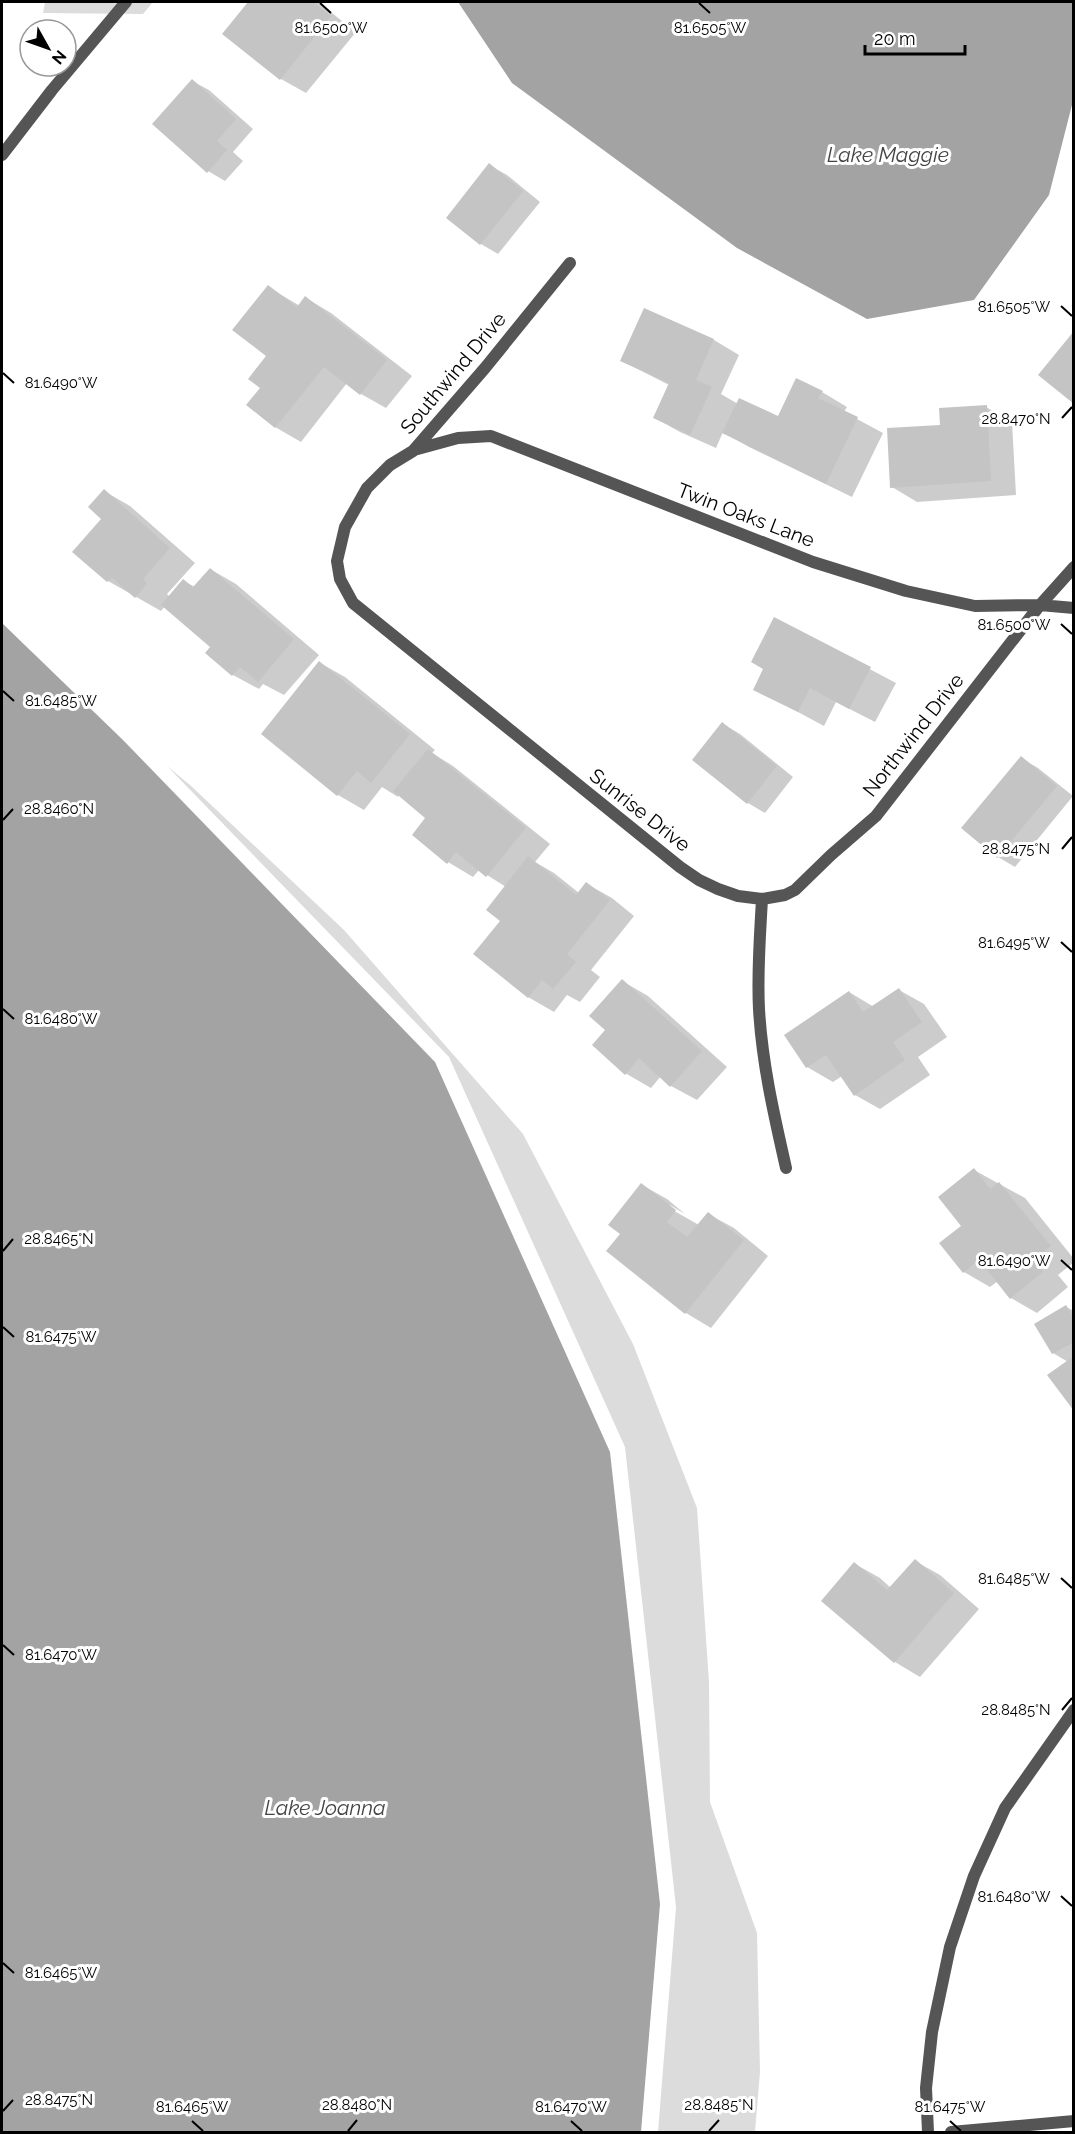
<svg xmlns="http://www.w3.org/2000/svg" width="1075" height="2134" viewBox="0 0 1075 2134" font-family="Raleway,sans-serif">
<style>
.green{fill:#dcdcdc}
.water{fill:#a3a3a3}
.shadow{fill:#0003}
.building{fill:#c4c4c4}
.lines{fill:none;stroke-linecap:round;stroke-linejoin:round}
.minor{stroke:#555;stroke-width:12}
.ticks{fill:none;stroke:#000;stroke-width:2}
.labels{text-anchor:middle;stroke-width:6;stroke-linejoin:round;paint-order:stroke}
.street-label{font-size:20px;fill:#000;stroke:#fff}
.water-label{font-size:21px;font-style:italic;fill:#444;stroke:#fff}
.ticks-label{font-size:15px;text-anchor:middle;fill:#000;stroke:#fff;stroke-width:6;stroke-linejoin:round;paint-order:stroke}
</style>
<rect width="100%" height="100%" fill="#fff"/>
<!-- green -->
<path class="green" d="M 45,2 L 153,2 L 143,14 L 43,13 Z
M 167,766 L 190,785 L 344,930 L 523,1134 L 633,1344 L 697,1508 L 709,1682 L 710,1802 L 757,1933 L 760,2072 L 755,2132 L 658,2132 L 676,1907 L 625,1447 L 449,1057 Z"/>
<!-- water -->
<path class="water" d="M 458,2 L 1073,2 L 1073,101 L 1049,195 L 974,300 L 867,319 L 737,248 L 512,83 Z
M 2,623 L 123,740 L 435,1062 L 610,1452 L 660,1904 L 641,2132 L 2,2132 Z"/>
<!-- shadow -->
<path class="shadow" d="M 250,2 L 318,2 L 356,32 L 306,93 L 281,79 L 224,33 Z
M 192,81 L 209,90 L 253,129 L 233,152 L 243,161 L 225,181 L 208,171 Z
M 489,165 L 507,175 L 540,202 L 498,254 L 481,244 L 448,218 Z
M 268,287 L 300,306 L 306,298 L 331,313 L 412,376 L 386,408 L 361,394 L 347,383 L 301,442 L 275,427 L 262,388 L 268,356 Z
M 645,310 L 714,340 L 739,355 L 721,394 L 738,404 L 778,418 L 822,392 L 847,407 L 844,412 L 883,433 L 852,497 L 749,447 L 723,432 L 716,448 L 680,432 L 655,418 L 669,385 L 622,361 Z
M 986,407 L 1012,422 L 1016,495 L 917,502 L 892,487 L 941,427 Z
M 104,491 L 130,506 L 195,563 L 167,594 L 170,597 L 183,581 L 195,587 L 210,569 L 236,584 L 319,655 L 284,695 L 263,684 L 259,689 L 233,675 L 208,653 L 213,647 L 165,606 L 161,611 L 108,581 L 103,519 Z
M 775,619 L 896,683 L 875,722 L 836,702 L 824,726 L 755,689 L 765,669 Z
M 320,663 L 345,677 L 435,750 L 432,753 L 453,766 L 550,844 L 535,862 L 554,873 L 579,893 L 587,884 L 612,898 L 634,916 L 591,970 L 600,977 L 580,1002 L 567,995 L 554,1012 L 528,997 L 502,921 L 506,887 L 479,870 L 473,877 L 448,862 L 428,818 L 399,794 L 398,797 L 382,787 L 364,810 L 338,795 L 263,734 Z
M 723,724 L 740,734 L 793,777 L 765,813 L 748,803 Z
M 1021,758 L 1038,768 L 1073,796 L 1015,867 L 998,857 Z
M 622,981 L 648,996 L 727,1067 L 697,1100 L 671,1086 L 661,1076 L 651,1088 L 625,1073 Z
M 899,990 L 924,1004 L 947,1037 L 918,1057 L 930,1075 L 880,1109 L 855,1095 L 842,1076 L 833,1082 L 807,1067 L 849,992 L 874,1007 Z
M 974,1170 L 1025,1198 L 1074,1259 L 1074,1262 L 1058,1275 L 1068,1287 L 1037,1313 L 1011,1298 L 998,1281 L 990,1287 L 964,1272 L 942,1244 L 963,1226 Z
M 642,1185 L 667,1199 L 685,1214 L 670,1205 L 669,1208 L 699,1225 L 708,1214 L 734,1228 L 768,1256 L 711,1328 L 686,1313 L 622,1233 Z
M 1066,1307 L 1074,1311 L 1074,1409 L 1068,1362 L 1053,1353 Z
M 915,1561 L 940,1575 L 979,1609 L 920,1677 L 895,1662 L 823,1600 L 855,1564 L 880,1578 L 891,1588 Z"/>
<!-- building -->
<path class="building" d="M 248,2 L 313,2 L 331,16 L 280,80 L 222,34 Z
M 192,79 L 236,119 L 217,141 L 227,150 L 207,173 L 152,124 Z
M 489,163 L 523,191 L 480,245 L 446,218 Z
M 268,285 L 297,307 L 305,296 L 387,360 L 360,395 L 324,367 L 275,428 L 246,405 L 260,388 L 248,379 L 266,356 L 232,330 Z
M 644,308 L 714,339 L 696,380 L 712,387 L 690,435 L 653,418 L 669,383 L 620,361 Z
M 1074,331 L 1074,404 L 1038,375 Z
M 796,378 L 823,391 L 818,398 L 858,417 L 826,484 L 722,433 L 739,398 L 778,416 Z
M 987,405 L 991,481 L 890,488 L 887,428 L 940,425 L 939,408 Z
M 104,489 L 170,548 L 143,579 L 147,583 L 135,598 L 112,578 L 107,582 L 72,552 L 101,519 L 88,507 Z
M 210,568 L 294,639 L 258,682 L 240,667 L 232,676 L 205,653 L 210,647 L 161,605 L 183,579 L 193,587 Z
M 774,617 L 871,667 L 849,709 L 810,688 L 798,712 L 753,690 L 763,669 L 751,662 Z
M 319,661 L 410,734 L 371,783 L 357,771 L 337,796 L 261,734 Z
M 722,722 L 777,766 L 747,804 L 692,760 Z
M 428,749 L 526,828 L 486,877 L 456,852 L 447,864 L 412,835 L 425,818 L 393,791 Z
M 1021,756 L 1057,786 L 997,858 L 961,828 Z
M 528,856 L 576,895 L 586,882 L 610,900 L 567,954 L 576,962 L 553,989 L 542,980 L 528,998 L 473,954 L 500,921 L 486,910 Z
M 622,979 L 702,1051 L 670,1087 L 639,1058 L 625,1075 L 592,1045 L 605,1030 L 589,1016 Z
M 899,988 L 922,1022 L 893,1042 L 905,1060 L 854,1096 L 826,1055 L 806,1068 L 784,1035 L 849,991 L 863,1012 Z
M 974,1168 L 990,1189 L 999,1182 L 1051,1246 L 1033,1260 L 1043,1272 L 1010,1299 L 979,1260 L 963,1273 L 939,1243 L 961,1226 L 938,1197 Z
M 641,1183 L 676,1210 L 667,1222 L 687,1237 L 708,1212 L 744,1240 L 685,1314 L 606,1251 L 620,1234 L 608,1225 Z
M 1066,1305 L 1074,1318 L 1074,1342 L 1052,1354 L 1034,1324 Z
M 1074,1356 L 1074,1411 L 1047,1375 Z
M 915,1559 L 954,1593 L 894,1663 L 821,1601 L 854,1562 L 887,1590 Z"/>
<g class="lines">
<!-- minor -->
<path class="minor" d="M 2,155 L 52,90 L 126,2
M 570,263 L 485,368 L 413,451 L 390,465 L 367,488 L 345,527 L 337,561 L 340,579 L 353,603 L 680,867 L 699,880 L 718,889 L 738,896 L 762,899 L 785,895 L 795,890 L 831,855 L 876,816 L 1040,605 L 1074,567
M 414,450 L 458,438 L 491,436 L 813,562 L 906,591 L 975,606 L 1040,605 L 1074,608
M 762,899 C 760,936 757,972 759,1009 C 762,1063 774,1115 786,1168
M 928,2132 L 926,2088 L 932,2032 L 950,1947 L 974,1876 L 1005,1808 L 1074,1710
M 951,2132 L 1074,2121"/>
</g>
<!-- ticks -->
<path class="ticks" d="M 320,3 L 331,13M 699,3 L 710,13M 1061,306 L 1072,316M 3,373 L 14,383M 1062,418 L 1072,407M 1061,624 L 1072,634M 3,691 L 14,701M 3,820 L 13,809M 1062,849 L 1072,837M 1061,942 L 1072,952M 3,1009 L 14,1019M 3,1251 L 13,1239M 1061,1260 L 1072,1270M 3,1327 L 14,1337M 1061,1578 L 1072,1588M 3,1645 L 14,1655M 1062,1710 L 1072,1698M 1061,1896 L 1072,1906M 3,1963 L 14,1973M 3,2111 L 13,2100M 192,2121 L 203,2131M 571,2121 L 582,2131M 950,2121 L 961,2131M 348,2131 L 357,2120M 709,2131 L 719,2120"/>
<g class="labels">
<!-- street labels -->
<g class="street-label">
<text transform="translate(453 373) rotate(-50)" y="7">Southwind Drive</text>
<text transform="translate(746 515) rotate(21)" y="7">Twin Oaks Lane</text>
<text transform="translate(913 735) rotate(-52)" y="7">Northwind Drive</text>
<text transform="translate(640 810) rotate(38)" y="7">Sunrise Drive</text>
</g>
<!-- water labels -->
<g class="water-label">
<text x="888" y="162">Lake Maggie</text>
<text x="325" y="1815">Lake Joanna</text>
</g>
</g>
<g class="ticks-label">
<text x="331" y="33">81.6500°W</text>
<text x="710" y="33">81.6505°W</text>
<text x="1014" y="312">81.6505°W</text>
<text x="61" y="388">81.6490°W</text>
<text x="1016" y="424">28.8470°N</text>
<text x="1014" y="630">81.6500°W</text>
<text x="61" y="706">81.6485°W</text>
<text x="59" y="814">28.8460°N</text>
<text x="1016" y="854">28.8475°N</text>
<text x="1014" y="948">81.6495°W</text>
<text x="61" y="1024">81.6480°W</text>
<text x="59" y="1244">28.8465°N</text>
<text x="1014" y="1266">81.6490°W</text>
<text x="61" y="1342">81.6475°W</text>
<text x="1014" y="1584">81.6485°W</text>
<text x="61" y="1660">81.6470°W</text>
<text x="1016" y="1715">28.8485°N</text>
<text x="1014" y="1902">81.6480°W</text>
<text x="61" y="1978">81.6465°W</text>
<text x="59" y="2105">28.8475°N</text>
<text x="357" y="2110">28.8480°N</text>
<text x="719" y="2110">28.8485°N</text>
<text x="192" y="2112">81.6465°W</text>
<text x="571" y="2112">81.6470°W</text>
<text x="950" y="2112">81.6475°W</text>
</g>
<!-- border -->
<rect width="1075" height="2134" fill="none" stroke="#000000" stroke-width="6"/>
<!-- north arrow -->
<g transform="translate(48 48) rotate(130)"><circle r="28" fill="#ffffff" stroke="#999999" stroke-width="1.5"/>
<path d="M0-4.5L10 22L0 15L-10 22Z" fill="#000000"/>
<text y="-9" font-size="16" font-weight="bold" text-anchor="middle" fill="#000000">N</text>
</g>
<!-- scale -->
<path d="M865 45v9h100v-9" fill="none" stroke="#000000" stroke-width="3"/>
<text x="874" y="45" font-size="18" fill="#000000" stroke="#ffffff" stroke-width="4.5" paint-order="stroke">20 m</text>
</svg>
